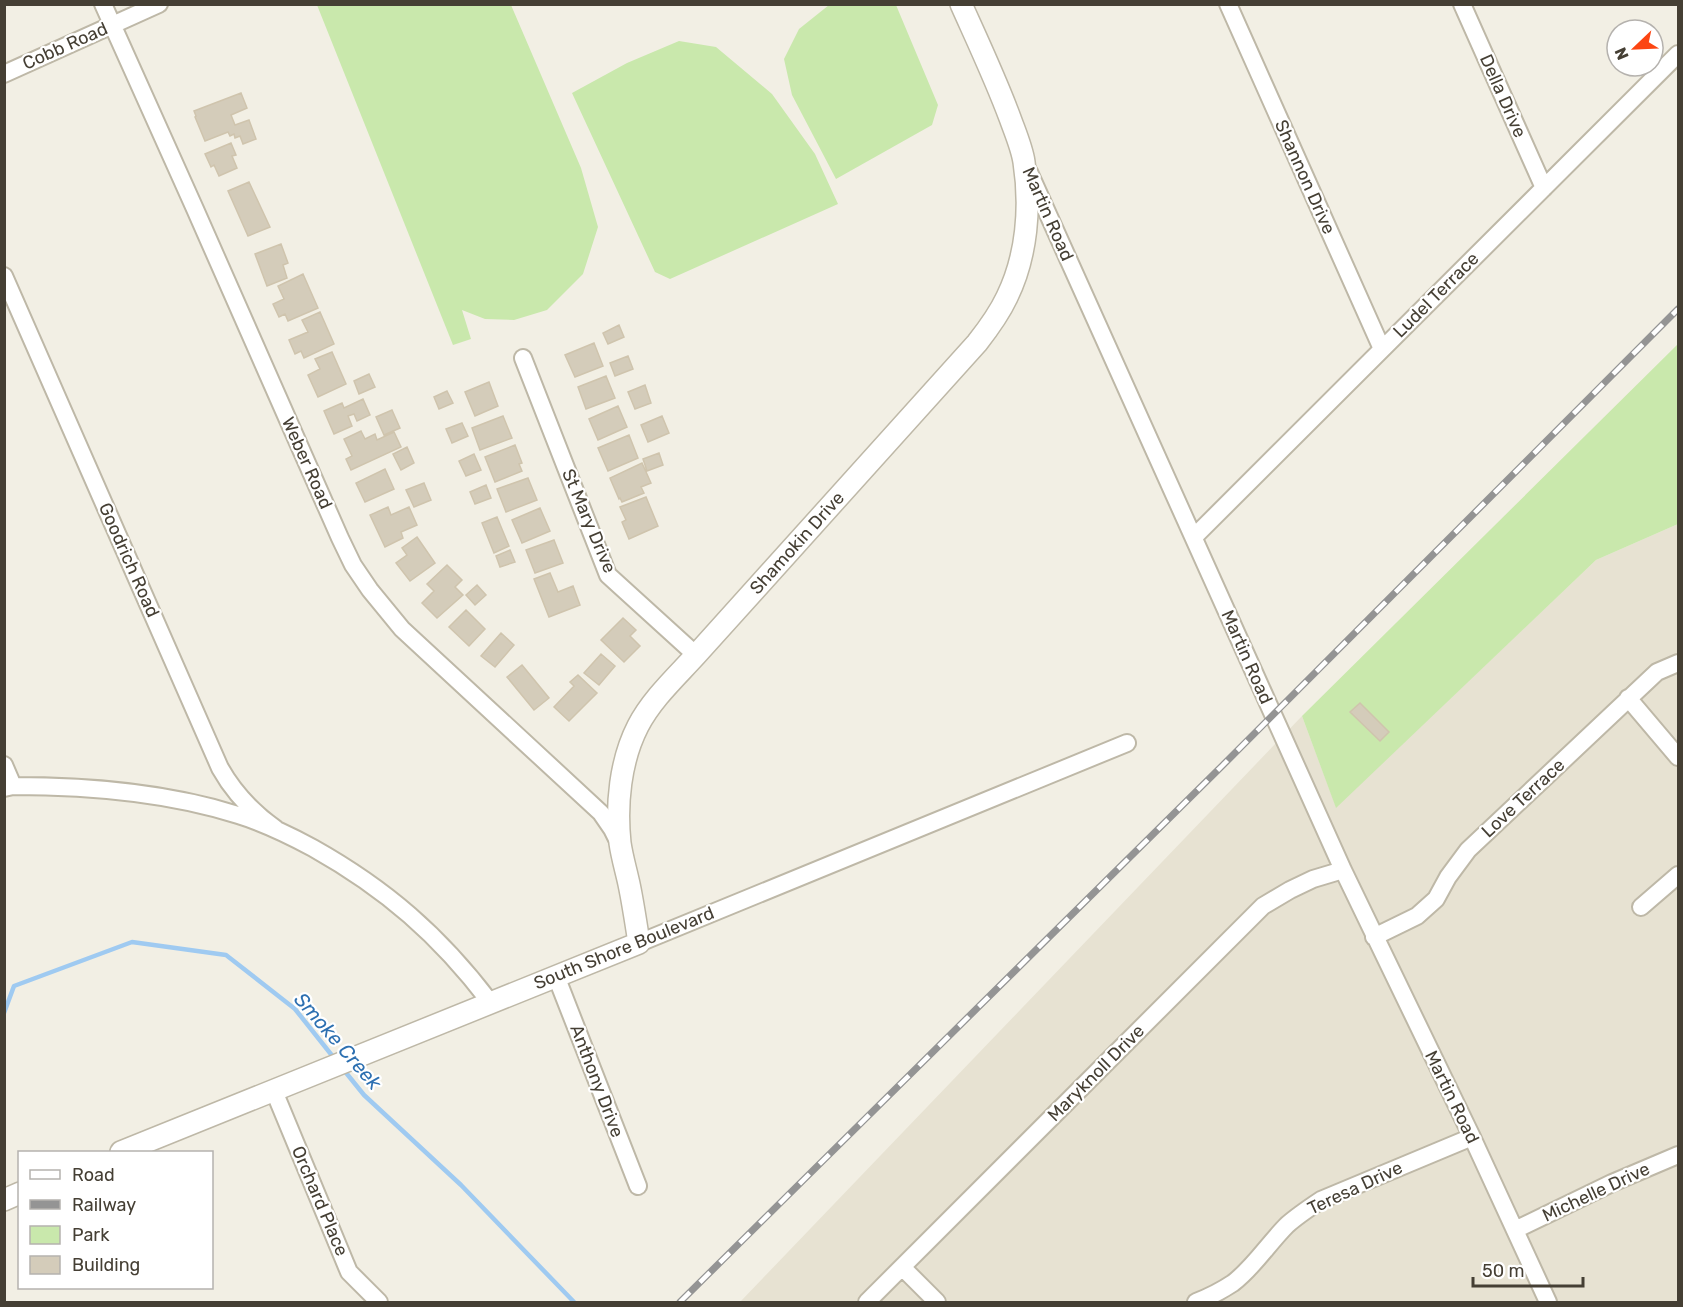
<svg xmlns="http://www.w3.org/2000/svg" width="1683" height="1307" viewBox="0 0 1683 1307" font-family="Rubik,sans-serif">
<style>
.residential{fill:#e7e2d2}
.green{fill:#c9e8ac}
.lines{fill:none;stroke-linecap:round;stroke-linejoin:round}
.stream{stroke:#9fcaf1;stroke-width:4.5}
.building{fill:#d4ccba;stroke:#cfc4ad;stroke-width:1.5}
.minor-casing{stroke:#beb8a7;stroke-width:20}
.tertiary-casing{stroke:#beb8a7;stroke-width:24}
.minor{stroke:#fff;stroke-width:16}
.tertiary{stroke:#fff;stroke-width:21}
.rail-casing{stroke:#949494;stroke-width:7}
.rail{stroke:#fff;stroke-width:4.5;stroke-dasharray:14;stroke-linecap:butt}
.labels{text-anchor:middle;stroke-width:4.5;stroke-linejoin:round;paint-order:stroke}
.street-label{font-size:18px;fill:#453f34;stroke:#fff}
.water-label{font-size:20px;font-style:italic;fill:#2d70b1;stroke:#fff}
</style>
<rect width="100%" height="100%" fill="#f2efe4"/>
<!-- residential -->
<path class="residential" d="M 1678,524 L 1678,1302 L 740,1302 L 1302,716 L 1336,807 L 1596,560 Z"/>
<!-- green -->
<path class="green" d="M 317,5 L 511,5 L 581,168 L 598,227 L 583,274 L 547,310 L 514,320 L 485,319 L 462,310 L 471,339 L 453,345 Z
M 829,5 L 896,5 L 938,105 L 932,125 L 836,179 L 792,95 L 784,59 L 799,29 Z
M 679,41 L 716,47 L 772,94 L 815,154 L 838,204 L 670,279 L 655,272 L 572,93 L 627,63 Z
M 1678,344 L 1678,524 L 1596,560 L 1336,808 L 1302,716 Z"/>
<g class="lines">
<!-- stream -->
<path class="stream" d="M 4,1013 L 14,986 L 132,942 L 226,955 L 295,1009 L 334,1058
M 343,1069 L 364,1095 L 461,1185 L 574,1302"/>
</g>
<!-- building -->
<path class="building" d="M 241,93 L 247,108 L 231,115 L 235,125 L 249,120 L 256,139 L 243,144 L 240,136 L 235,138 L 234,134 L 230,136 L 228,132 L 205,141 L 195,117 L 196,116 L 194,111 Z
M 231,143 L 236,155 L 232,156 L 237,168 L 219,176 L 214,165 L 211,167 L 205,154 Z
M 249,182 L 270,227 L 248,236 L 228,191 Z
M 281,244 L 288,263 L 283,265 L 287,278 L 267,286 L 255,254 Z
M 303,274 L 318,308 L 288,321 L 285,314 L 279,317 L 273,304 L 284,299 L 278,286 Z
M 320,312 L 334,344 L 304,358 L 301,351 L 295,354 L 289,340 L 308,332 L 302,320 Z
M 619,325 L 624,337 L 608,344 L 603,333 Z
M 594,343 L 603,366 L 575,377 L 565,355 Z
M 332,352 L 346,384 L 318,397 L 308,375 L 320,369 L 315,359 Z
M 628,356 L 633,369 L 615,376 L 610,363 Z
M 369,374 L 375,387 L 359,394 L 354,381 Z
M 606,376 L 615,398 L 586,409 L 578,387 Z
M 489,382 L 498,406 L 475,416 L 465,392 Z
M 645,385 L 651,403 L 635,409 L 628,392 Z
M 447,391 L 453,403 L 439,409 L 434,397 Z
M 363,399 L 370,415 L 357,421 L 354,414 L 348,416 L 352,426 L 334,434 L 324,411 L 342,403 L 344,408 Z
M 618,406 L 627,427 L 598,440 L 589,419 Z
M 392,410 L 400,428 L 384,435 L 376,417 Z
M 503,416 L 512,438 L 480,450 L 472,428 Z
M 662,416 L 669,433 L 648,442 L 641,425 Z
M 462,423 L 468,436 L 452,443 L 446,429 Z
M 361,431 L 365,439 L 375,434 L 377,440 L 394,432 L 401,447 L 351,470 L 346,459 L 352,456 L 344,439 Z
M 629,435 L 638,458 L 608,471 L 598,448 Z
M 515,445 L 522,463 L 519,464 L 522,471 L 495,482 L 485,457 Z
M 407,447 L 414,463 L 401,470 L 393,454 Z
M 659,453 L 663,465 L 647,471 L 643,459 Z
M 474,454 L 481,470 L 466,476 L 459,461 Z
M 642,463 L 651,483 L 641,487 L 644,493 L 622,502 L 620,498 L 619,499 L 610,478 Z
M 385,469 L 394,489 L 365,502 L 356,483 Z
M 528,478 L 537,500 L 506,512 L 497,489 Z
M 424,483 L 431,500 L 414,507 L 406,490 Z
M 486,485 L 491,498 L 475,504 L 470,492 Z
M 646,497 L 658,526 L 629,539 L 622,522 L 626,520 L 620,507 Z
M 388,507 L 391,515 L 409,507 L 417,525 L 401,532 L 403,538 L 385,547 L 370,515 Z
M 540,508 L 550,531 L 522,543 L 512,520 Z
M 497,517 L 509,546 L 494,553 L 482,523 Z
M 417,537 L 435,563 L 410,581 L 396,563 L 407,555 L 402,548 Z
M 554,540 L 563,563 L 535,573 L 526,550 Z
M 510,550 L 515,562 L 500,567 L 496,556 Z
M 447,565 L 462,580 L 455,587 L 463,595 L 437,618 L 422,603 L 434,591 L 427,584 Z
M 550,573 L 558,592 L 573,586 L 580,605 L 549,617 L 534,579 Z
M 477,585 L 486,595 L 475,605 L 466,595 Z
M 466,610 L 485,629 L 469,646 L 449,627 Z
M 623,618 L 636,630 L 630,636 L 640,646 L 624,662 L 601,640 Z
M 501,633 L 514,645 L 495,667 L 481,656 Z
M 601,654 L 615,666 L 599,685 L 584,673 Z
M 522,665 L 549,698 L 534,710 L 507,677 Z
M 578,675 L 597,693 L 569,721 L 554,707 L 574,686 L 570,682 Z
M 1360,703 L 1389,732 L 1380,741 L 1350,712 Z"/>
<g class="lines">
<defs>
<path id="minor" d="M 103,4 L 195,209 L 340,538 L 353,565 L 370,590 L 402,629 L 601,813 L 612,829 L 619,843
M 1228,4 L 1382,349
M 1462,4 L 1544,188
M 4,74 L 159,4
M 1029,172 L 1343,870 L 1472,1137 L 1548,1302
M 4,276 L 220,768 C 234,793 252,812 276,829
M 523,358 L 608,575 L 696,655
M 1194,537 L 1678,54
M 1628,698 L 1678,757
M 4,765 L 13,786
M 4,788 L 13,786 C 89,786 166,792 238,815 C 264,823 289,835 313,848 C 386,889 439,935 490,1002
M 1641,907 L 1678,875
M 1374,937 L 1417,916 L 1436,899 L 1448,877 L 1468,850 L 1657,672 L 1678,663
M 639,943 L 1127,743
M 556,976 L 638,1186
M 274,1091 L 349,1272 L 379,1302
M 1515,1230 L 1612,1183 L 1678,1155
M 902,1267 L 937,1302
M 867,1302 L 1263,906 L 1290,890 L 1313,879 L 1343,870
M 1196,1302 C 1209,1297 1221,1291 1233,1283 C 1254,1267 1268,1244 1287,1225 C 1297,1216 1309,1208 1321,1200 L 1472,1137"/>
<path id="tertiary" d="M 121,1152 L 639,943 C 636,923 633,903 629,884 C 626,870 622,857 620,843 C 616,805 620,761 638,726 C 652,699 676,677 696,655 L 977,343 C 988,329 999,314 1007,297 C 1027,256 1031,207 1024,162 C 1022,148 1015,132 1010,118 C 996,80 978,42 961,4
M 4,1200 L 20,1193"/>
</defs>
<!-- minor casing -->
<use href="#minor" class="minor-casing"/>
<!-- tertiary casing -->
<use href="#tertiary" class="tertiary-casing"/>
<!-- minor -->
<use href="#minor" class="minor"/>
<!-- tertiary -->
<use href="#tertiary" class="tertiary"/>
<defs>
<path id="rail" d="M 680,1302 L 1222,766 L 1678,309"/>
</defs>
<!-- rail casing -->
<use href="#rail" class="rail-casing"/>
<!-- rail -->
<use href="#rail" class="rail"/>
</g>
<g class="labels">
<!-- street labels -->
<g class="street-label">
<text transform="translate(65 46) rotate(-24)" y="6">Cobb Road</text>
<text transform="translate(1503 96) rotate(66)" y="6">Della Drive</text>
<text transform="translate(1305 177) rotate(66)" y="6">Shannon Drive</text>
<text transform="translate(1048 214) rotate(66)" y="6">Martin Road</text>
<text transform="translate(1436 295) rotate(-45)" y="6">Ludel Terrace</text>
<text transform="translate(307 463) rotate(66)" y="6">Weber Road</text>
<text transform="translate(589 521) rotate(67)" y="6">St Mary Drive</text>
<text transform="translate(797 543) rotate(-48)" y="6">Shamokin Drive</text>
<text transform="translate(129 560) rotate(66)" y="6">Goodrich Road</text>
<text transform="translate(1247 657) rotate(66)" y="6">Martin Road</text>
<text transform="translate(1523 798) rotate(-43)" y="6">Love Terrace</text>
<text transform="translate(624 948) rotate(-22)" y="6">South Shore Boulevard</text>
<text transform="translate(1096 1073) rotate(-45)" y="6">Maryknoll Drive</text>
<text transform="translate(597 1081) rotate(69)" y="6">Anthony Drive</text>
<text transform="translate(1452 1097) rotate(64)" y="6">Martin Road</text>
<text transform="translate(1355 1188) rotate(-25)" y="6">Teresa Drive</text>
<text transform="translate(1596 1192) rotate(-25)" y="6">Michelle Drive</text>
<text transform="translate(320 1201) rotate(67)" y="6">Orchard Place</text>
</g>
<!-- water labels -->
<g class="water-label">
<text transform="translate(338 1041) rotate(49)" y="7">Smoke Creek</text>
</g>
</g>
<!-- border -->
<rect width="1683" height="1307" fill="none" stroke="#453f34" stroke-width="12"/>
<!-- legend -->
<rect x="18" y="1151" width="195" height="138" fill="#ffffff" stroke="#b5b2ae" stroke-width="1.5"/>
<rect x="30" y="1170" width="30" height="9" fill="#ffffff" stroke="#b5b2ae" stroke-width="1.5"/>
<text x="72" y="1181" font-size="18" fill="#453f34">Road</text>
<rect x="30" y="1200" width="30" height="9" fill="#949494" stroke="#b5b2ae" stroke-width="1.5"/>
<text x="72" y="1211" font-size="18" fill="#453f34">Railway</text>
<rect x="30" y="1226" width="30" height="18" fill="#c9e8ac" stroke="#b5b2ae" stroke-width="1.5"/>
<text x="72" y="1241" font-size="18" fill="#453f34">Park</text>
<rect x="30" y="1256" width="30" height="18" fill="#d4ccba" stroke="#b5b2ae" stroke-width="1.5"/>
<text x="72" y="1271" font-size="18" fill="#453f34">Building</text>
<!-- north arrow -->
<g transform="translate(1635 48) rotate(247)"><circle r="28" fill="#ffffff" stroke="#b5b2ae" stroke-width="1.5"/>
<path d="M0-4.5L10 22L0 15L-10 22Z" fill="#fc4512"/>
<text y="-9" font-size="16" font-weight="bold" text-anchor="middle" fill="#453f34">N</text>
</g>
<!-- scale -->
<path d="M1473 1277v9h110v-9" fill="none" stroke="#453f34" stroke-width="3"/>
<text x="1482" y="1277" font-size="18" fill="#453f34" stroke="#ffffff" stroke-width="4.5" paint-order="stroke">50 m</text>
</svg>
